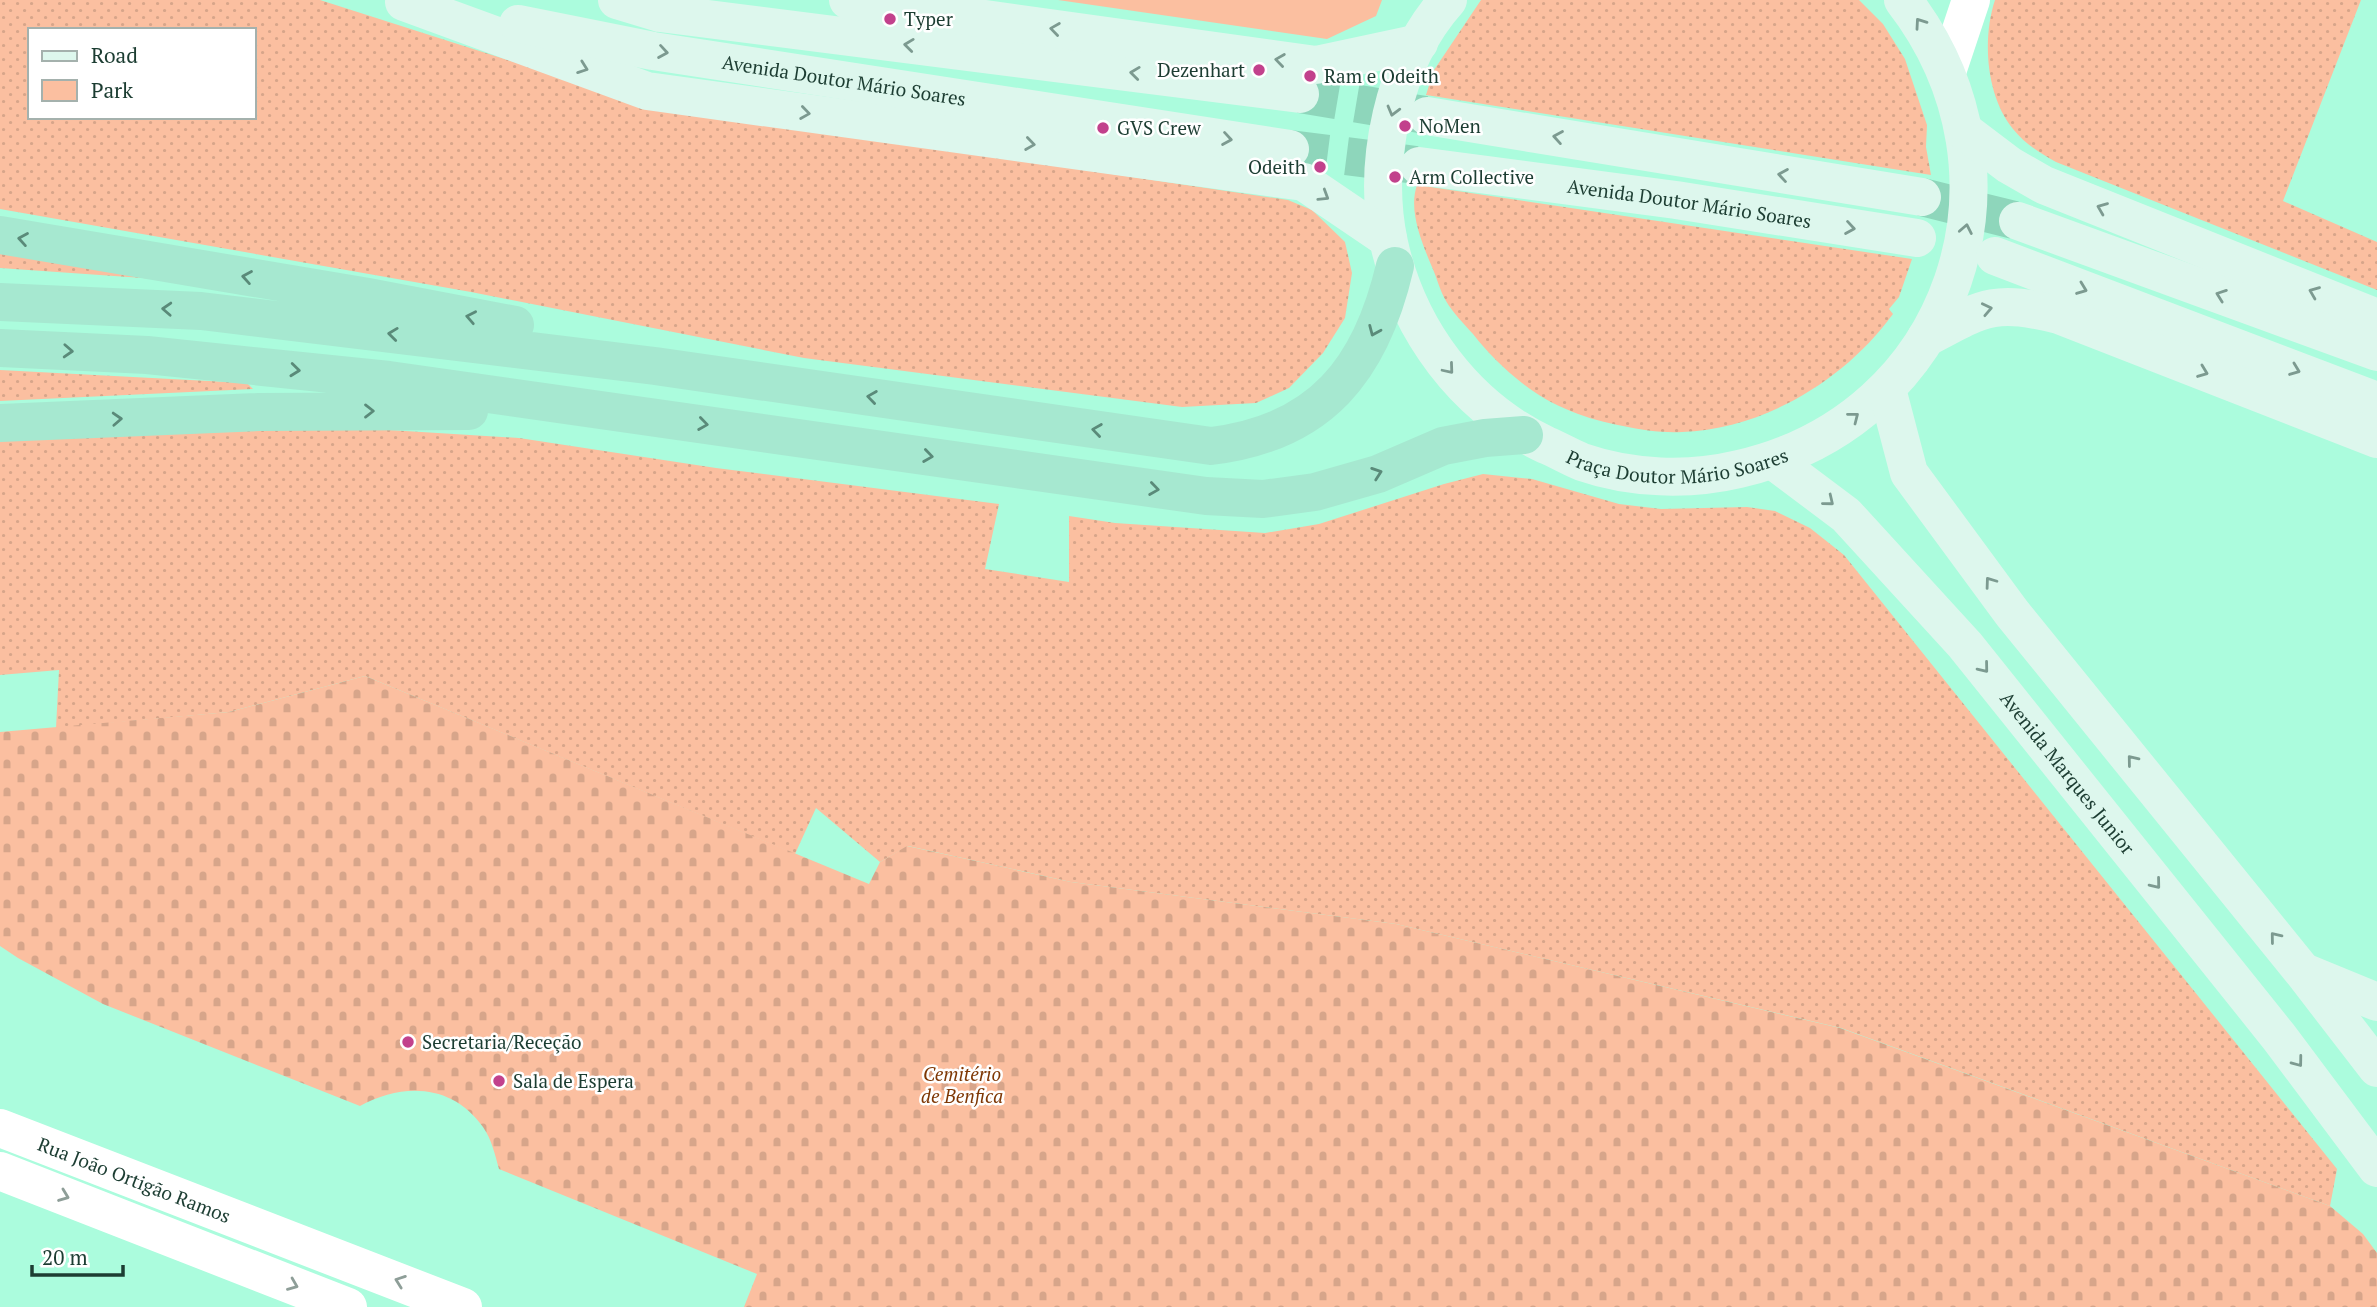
<svg xmlns="http://www.w3.org/2000/svg" width="2377" height="1307" viewBox="0 0 2377 1307" font-family="'PT Serif',serif">
<style>
.grass{fill:url(#grass-dots);fill-rule:evenodd}
.cemetery{fill:url(#cemetery-stones)}
.park{fill:#fbbfa0}
.lines{fill:none;stroke-linecap:round;stroke-linejoin:round}
.secondary-tunnel{stroke:#8ed6bb;stroke-width:38;stroke-dasharray:38 19;stroke-linecap:butt}
.tertiary{stroke:#fff;stroke-width:38}
.secondary{stroke:#ddf7ed;stroke-width:38}
.trunk{stroke:#a6e8d0;stroke-width:38}
.oneway{stroke:#7c9a90}
.oneway2{stroke:#5a8a79}
.oneway3{stroke:#8e9e98}
.poi-dot{fill:#c2418c;stroke:#fff;stroke-width:2.5}
.labels{text-anchor:middle;stroke-width:5;stroke-linejoin:round;paint-order:stroke}
.poi-label{font-size:19px;fill:#1c3d32;stroke:#fff;text-anchor:start}
.street-label{font-size:19px;fill:#1c3d32;stroke:#fff}
.park-label{font-size:19px;font-style:italic;fill:#7e3704;stroke:#fff}
</style>
<defs>
<pattern id="grass-dots" width="8" height="8" patternUnits="userSpaceOnUse" patternTransform="scale(1.75)"><rect width="8" height="8" fill="#fbbfa0"/><path d="M2 2h.1M6 6h.1" fill="none" stroke="#d7a58a" stroke-width="1.8" stroke-linecap="round"/></pattern>
<pattern id="cemetery-stones" width="16" height="16" patternUnits="userSpaceOnUse" patternTransform="scale(1.75)"><rect width="16" height="16" fill="#fbbfa0"/><path d="M2 7V4a2 2 0 0 1 4 0v3zM10 15v-3a2 2 0 0 1 4 0v3z" fill="#d7a58a"/></pattern>
</defs>
<rect width="100%" height="100%" fill="#abfcdd"/>
<!-- grass -->
<path class="grass" d="M 0,0 L 320,0 L 652,106 L 1288,200 L 1312,210 L 1345,242 L 1352,273 L 1345,318 L 1323,353 L 1289,388 L 1256,403 L 1182,407 L 804,358 L 471,292 L 0,209 ZM 30,30 L 254,30 L 254,117 L 30,117 Z
M 1481,0 L 1859,0 L 1883,24 L 1905,59 L 1927,125 L 1926,147 L 1931,175 L 1426,95 L 1434,70 Z
M 1995,0 L 2361,0 L 2283,201 L 2377,242 L 2377,290 L 2056,162 C 2040,153 2025,144 2013,129 C 1986,96 1982,39 1995,0 Z
M 1417,185 L 1912,259 L 1899,297 L 1889,309 L 1893,314 C 1845,380 1764,429 1682,432 C 1662,433 1642,430 1623,426 C 1588,420 1550,406 1522,383 C 1504,369 1487,352 1473,334 C 1464,324 1453,313 1446,301 C 1440,291 1437,278 1432,267 C 1422,243 1408,211 1417,185 Z
M 0,248 L 171,280 L 0,268 Z
M 0,370 L 247,383 L 253,389 L 0,401 Z
M 309,425 L 519,438 L 716,468 L 999,504 L 985,569 L 1069,582 L 1069,516 L 1115,523 L 1265,533 L 1319,524 L 1444,484 L 1483,474 L 1532,479 L 1619,504 L 1661,509 L 1747,507 L 1775,511 L 1810,528 L 1844,555 L 2337,1169 L 2330,1206 L 1841,1028 L 1396,924 L 1071,882 L 908,846 L 880,862 L 816,808 L 795,854 L 365,676 L 229,712 L 56,728 L 59,670 L 0,675 L 0,437 Z"/>
<!-- cemetery -->
<path class="cemetery" d="M 365,676 L 869,884 L 880,862 L 907,846 L 1071,882 L 1396,924 L 1840,1028 L 2330,1206 L 2363,1234 L 2377,1253 L 2377,1307 L 744,1307 L 757,1274 L 499,1169 C 495,1155 492,1140 483,1127 C 453,1084 403,1082 360,1106 L 103,1004 L 18,958 L 0,946 L 0,732 L 229,712 Z"/>
<!-- park -->
<path class="park" d="M 1058,0 L 1382,0 L 1376,16 L 1327,39 Z"/>
<g class="lines">
<!-- secondary-tunnel -->
<path class="secondary-tunnel" d="M 1300,94 L 1425,115
M 1290,149 L 1416,165
M 1922,197 L 2018,221"/>
<!-- tertiary -->
<g class="tertiary">
<path d="M 1947,72 L 1971,0"/>
<path id="s1" d="M 0,1128 L 463,1307"/>
<path d="M 0,1171 L 348,1307"/>
</g>
<!-- secondary -->
<g class="secondary">
<path d="M 617,0 L 660,13 L 1300,94"/>
<path d="M 848,0 L 1316,65 L 1419,43"/>
<path id="s2" d="M 1448,0 C 1393,61 1372,164 1389,243 C 1408,330 1465,407 1546,445 C 1558,450 1570,457 1582,462 C 1631,479 1689,481 1739,469 C 1955,420 2038,174 1903,0"/>
<path d="M 404,2 L 647,91 L 1304,182 L 1388,239"/>
<path id="s3" d="M 518,24 L 653,51 L 1290,149"/>
<path d="M 1427,116 L 1922,197"/>
<path d="M 1964,131 L 2009,165 L 2044,185 L 2377,318"/>
<path id="s4" d="M 1419,166 L 1676,200 L 1917,238"/>
<path d="M 2018,221 L 2377,352"/>
<path d="M 1995,256 L 2377,401"/>
<path d="M 1926,338 C 1984,307 1993,299 2059,315 L 2377,439"/>
<path d="M 1887,389 L 1909,473 L 2012,613 L 2303,972 L 2377,1068"/>
<path id="s5" d="M 1774,461 L 1846,515 L 1965,645 L 2279,1037 L 2377,1168"/>
<path d="M 2304,972 L 2377,1002"/>
</g>
<!-- trunk -->
<path class="trunk" d="M 0,235 L 368,297 L 515,325
M 0,302 L 201,311 L 655,366 L 1211,446 C 1321,433 1371,369 1395,266
M 0,348 L 147,355 L 389,380 L 1206,496 L 1263,499 L 1315,492 L 1378,474 L 1443,446 L 1485,438 L 1524,435
M 0,423 L 259,412 L 469,411"/>
</g>
<!-- one-way arrows -->
<defs><path id="oneway-chevron" d="M-2-3.5L2.5 0L-2 3.5" fill="none" stroke-width="1.6" stroke-linecap="round" stroke-linejoin="round" transform="scale(1.75)"/></defs>
<g class="oneway">
<use href="#oneway-chevron" transform="translate(1920 23) rotate(-125)"/>
<use href="#oneway-chevron" transform="translate(1055 29) rotate(-172)"/>
<use href="#oneway-chevron" transform="translate(909 45) rotate(-173)"/>
<use href="#oneway-chevron" transform="translate(663 52) rotate(9)"/>
<use href="#oneway-chevron" transform="translate(1280 60) rotate(-172)"/>
<use href="#oneway-chevron" transform="translate(583 68) rotate(20)"/>
<use href="#oneway-chevron" transform="translate(1135 73) rotate(-173)"/>
<use href="#oneway-chevron" transform="translate(1393 111) rotate(105)"/>
<use href="#oneway-chevron" transform="translate(805 113) rotate(8)"/>
<use href="#oneway-chevron" transform="translate(1558 137) rotate(-170)"/>
<use href="#oneway-chevron" transform="translate(1227 139) rotate(9)"/>
<use href="#oneway-chevron" transform="translate(1030 144) rotate(8)"/>
<use href="#oneway-chevron" transform="translate(1783 175) rotate(-171)"/>
<use href="#oneway-chevron" transform="translate(1324 196) rotate(32)"/>
<use href="#oneway-chevron" transform="translate(2102 208) rotate(-158)"/>
<use href="#oneway-chevron" transform="translate(1850 228) rotate(9)"/>
<use href="#oneway-chevron" transform="translate(1966 229) rotate(-79)"/>
<use href="#oneway-chevron" transform="translate(2082 289) rotate(21)"/>
<use href="#oneway-chevron" transform="translate(2314 292) rotate(-158)"/>
<use href="#oneway-chevron" transform="translate(2221 295) rotate(-160)"/>
<use href="#oneway-chevron" transform="translate(1987 309) rotate(-12)"/>
<use href="#oneway-chevron" transform="translate(1449 369) rotate(50)"/>
<use href="#oneway-chevron" transform="translate(2295 370) rotate(21)"/>
<use href="#oneway-chevron" transform="translate(2203 372) rotate(21)"/>
<use href="#oneway-chevron" transform="translate(1854 417) rotate(-38)"/>
<use href="#oneway-chevron" transform="translate(1829 501) rotate(39)"/>
<use href="#oneway-chevron" transform="translate(1990 582) rotate(-126)"/>
<use href="#oneway-chevron" transform="translate(1984 668) rotate(51)"/>
<use href="#oneway-chevron" transform="translate(2132 760) rotate(-129)"/>
<use href="#oneway-chevron" transform="translate(2156 884) rotate(51)"/>
<use href="#oneway-chevron" transform="translate(2275 937) rotate(-129)"/>
<use href="#oneway-chevron" transform="translate(2298 1062) rotate(53)"/>
</g>
<g class="oneway2">
<use href="#oneway-chevron" transform="translate(23 239) rotate(-170)"/>
<use href="#oneway-chevron" transform="translate(247 277) rotate(-170)"/>
<use href="#oneway-chevron" transform="translate(167 309) rotate(-177)"/>
<use href="#oneway-chevron" transform="translate(471 317) rotate(-169)"/>
<use href="#oneway-chevron" transform="translate(1374 331) rotate(113)"/>
<use href="#oneway-chevron" transform="translate(393 334) rotate(-173)"/>
<use href="#oneway-chevron" transform="translate(68 351) rotate(3)"/>
<use href="#oneway-chevron" transform="translate(295 370) rotate(6)"/>
<use href="#oneway-chevron" transform="translate(872 397) rotate(-172)"/>
<use href="#oneway-chevron" transform="translate(369 411)"/>
<use href="#oneway-chevron" transform="translate(117 419) rotate(-3)"/>
<use href="#oneway-chevron" transform="translate(703 424) rotate(8)"/>
<use href="#oneway-chevron" transform="translate(1097 430) rotate(-172)"/>
<use href="#oneway-chevron" transform="translate(928 456) rotate(8)"/>
<use href="#oneway-chevron" transform="translate(1377 473) rotate(-19)"/>
<use href="#oneway-chevron" transform="translate(1154 489) rotate(8)"/>
</g>
<g class="oneway3">
<use href="#oneway-chevron" transform="translate(64 1196) rotate(21)"/>
<use href="#oneway-chevron" transform="translate(400 1281) rotate(-160)"/>
<use href="#oneway-chevron" transform="translate(293 1285) rotate(22)"/>
</g>
<!-- markers -->
<g class="poi-dot">
<circle cx="890" cy="19" r="7"/>
<circle cx="1259" cy="70" r="7"/>
<circle cx="1310" cy="76" r="7"/>
<circle cx="1405" cy="126" r="7"/>
<circle cx="1103" cy="128" r="7"/>
<circle cx="1320" cy="167" r="7"/>
<circle cx="1395" cy="177" r="7"/>
<circle cx="408" cy="1042" r="7"/>
<circle cx="499" cy="1081" r="7"/>
</g>
<g class="labels">
<!-- poi labels -->
<g class="poi-label">
<text x="904" y="26">Typer</text>
<text x="1245" y="77" text-anchor="end">Dezenhart</text>
<text x="1324" y="83">Ram e Odeith</text>
<text x="1419" y="133">NoMen</text>
<text x="1117" y="135">GVS Crew</text>
<text x="1306" y="174" text-anchor="end">Odeith</text>
<text x="1409" y="184">Arm Collective</text>
<text x="422" y="1049">Secretaria/Receção</text>
<text x="513" y="1088">Sala de Espera</text>
</g>
<!-- street labels -->
<g class="street-label">
<text dy="7" stroke="none"><textPath href="#s3" startOffset="331">Avenida Doutor Mário Soares</textPath></text>
<text dy="7" stroke="none"><textPath href="#s4" startOffset="273">Avenida Doutor Mário Soares</textPath></text>
<text dy="7" stroke="none"><textPath href="#s2" startOffset="660">Praça Doutor Mário Soares</textPath></text>
<text dy="7" stroke="none"><textPath href="#s5" startOffset="430">Avenida Marques Junior</textPath></text>
<text dy="7" stroke="none"><textPath href="#s1" startOffset="144">Rua João Ortigão Ramos</textPath></text>
</g>
<!-- park labels -->
<g class="park-label">
<text x="962" y="1081">Cemitério<tspan x="962" dy="22">de Benfica</tspan></text>
</g>
</g>
<!-- legend -->
<rect x="28" y="28" width="228" height="91" fill="#ffffff" stroke="#a4b1ad" stroke-width="2"/>
<rect x="42" y="51" width="35" height="10" fill="#ddf7ed" stroke="#a4b1ad" stroke-width="2"/>
<text x="91" y="63" font-size="21" fill="#1c3d32">Road</text>
<rect x="42" y="80" width="35" height="21" fill="#fbbfa0" stroke="#a4b1ad" stroke-width="2"/>
<text x="91" y="98" font-size="21" fill="#1c3d32">Park</text>
<!-- scale -->
<path d="M32 1265v10h91v-10" fill="none" stroke="#1c3d32" stroke-width="3.5"/>
<text x="42" y="1265" font-size="21" fill="#1c3d32" stroke="#ffffff" stroke-width="5" paint-order="stroke">20 m</text>
</svg>
